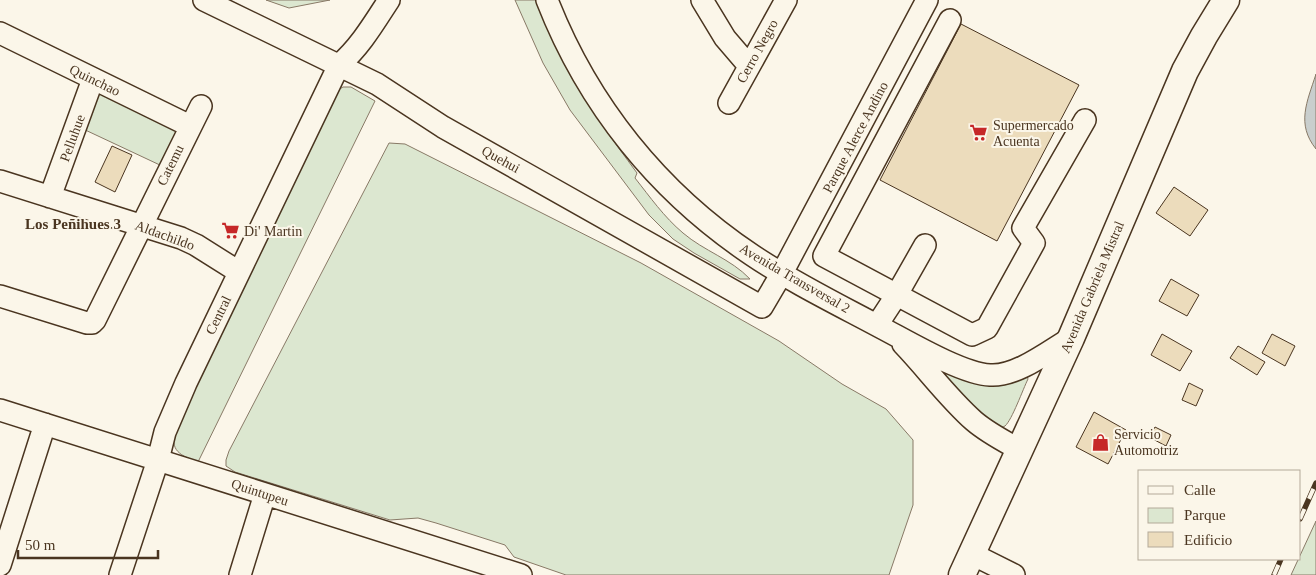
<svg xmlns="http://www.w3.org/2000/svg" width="1316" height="575" viewBox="0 0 1316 575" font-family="'Times New Roman',serif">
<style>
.green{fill:#dce7d0;stroke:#887966}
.water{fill:#c9cecd;stroke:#887966}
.building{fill:#ecdcbc;stroke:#4a3520}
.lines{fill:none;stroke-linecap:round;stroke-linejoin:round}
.minor-casing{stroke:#4a3520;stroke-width:24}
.major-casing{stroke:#4a3520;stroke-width:29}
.minor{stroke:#fbf6e9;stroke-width:21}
.major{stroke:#fbf6e9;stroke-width:26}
.rail-casing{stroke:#4a3520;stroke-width:5.5}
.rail{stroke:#fbf6e9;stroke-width:4;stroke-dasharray:11;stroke-linecap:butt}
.labels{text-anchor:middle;stroke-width:4;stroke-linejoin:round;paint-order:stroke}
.street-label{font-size:14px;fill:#4a3520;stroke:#fbf6e9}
.poi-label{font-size:14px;fill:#4a3520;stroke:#fbf6e9;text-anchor:start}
.neighbourhood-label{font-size:15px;font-weight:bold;fill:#4a3520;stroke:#fbf6e9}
</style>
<rect width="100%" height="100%" fill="#fbf6e9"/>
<!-- green -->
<path class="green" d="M 266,0 L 330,0 L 289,8 Z
M 515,0 L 537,0 C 546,23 555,46 566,67 C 586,104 612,139 637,173 L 635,178 C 650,197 664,217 683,233 C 704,251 731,259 750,279 L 740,279 L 694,253 L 673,239 L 649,215 L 570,110 L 543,63 Z
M 343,87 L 351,87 L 375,101 L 198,462 C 176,454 169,449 177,425 L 338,90 Z
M 101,91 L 177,130 L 177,135 L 162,166 L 81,128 L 92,96 Z
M 389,143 L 405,144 L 641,263 L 779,341 L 842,384 L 886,409 L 913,440 L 913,505 L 889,575 L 566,575 L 514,557 L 505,545 L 436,523 L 418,518 L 390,520 L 235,472 L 226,466 L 226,460 L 229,451 Z
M 937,368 L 989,386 L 1006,384 L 1027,376 L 1028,379 C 1023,389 1012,420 1005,426 C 1000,429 995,427 990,425 Z
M 1316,521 L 1316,575 L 1291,575 Z"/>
<!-- water -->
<path class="water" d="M 1316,74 L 1316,149 C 1296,124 1307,102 1316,74 Z"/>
<!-- building -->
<path class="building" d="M 961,24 L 1079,85 L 997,241 L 880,180 Z
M 112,146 L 132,155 L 115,192 L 95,182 Z
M 1174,187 L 1208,210 L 1190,236 L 1156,213 Z
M 1171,279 L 1199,295 L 1187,316 L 1159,301 Z
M 1162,334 L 1192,351 L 1180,371 L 1151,355 Z
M 1272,334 L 1295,346 L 1285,366 L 1262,353 Z
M 1238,346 L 1265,362 L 1257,375 L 1230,358 Z
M 1189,383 L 1203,390 L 1196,406 L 1182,400 Z
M 1094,412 L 1126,430 L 1108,464 L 1076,447 Z
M 1155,427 L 1171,435 L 1166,446 L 1149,437 Z"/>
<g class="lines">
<defs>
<path id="minor" d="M 204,0 L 377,84 L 443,127 L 762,307 L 782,273 L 927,0
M 547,0 C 588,105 658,192 752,255 C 792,282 837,304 880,327 C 907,341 962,374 990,375 C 1016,377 1049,351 1071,338
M 702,0 L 725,38 L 749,66
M 950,20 L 824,256 L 972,335 L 987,328 L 1034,243 L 1023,228 L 1085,120
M 0,33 L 190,126
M 729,103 L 786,0
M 0,181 L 181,238 L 196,245 L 239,272
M 50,197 L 93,79
M 0,296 L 87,323 L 92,323 L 95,320 L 201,106
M 877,325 L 896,296 L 925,245
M 903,344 C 927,369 948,398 974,421 C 988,433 1004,441 1020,450
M 0,410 L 521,575
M 972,554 L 1014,575
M 0,565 L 45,424
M 120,575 L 158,460 L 165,432 L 186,383 L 339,65 C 360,47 374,23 389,0
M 240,575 L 265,494"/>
<path id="major" d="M 962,575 L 1071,338 L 1185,71 L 1204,36 L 1226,0"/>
</defs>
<!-- minor casing -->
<use href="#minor" class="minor-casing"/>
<!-- major casing -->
<use href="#major" class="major-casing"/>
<!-- minor -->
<use href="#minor" class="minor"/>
<!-- major -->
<use href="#major" class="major"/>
<defs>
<path id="rail" d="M 1300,519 L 1316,483
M 1274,575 L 1281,559"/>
</defs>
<!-- rail casing -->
<use href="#rail" class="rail-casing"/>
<!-- rail -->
<use href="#rail" class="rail"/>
</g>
<!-- icons -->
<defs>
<symbol id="supermarket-bare" viewBox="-9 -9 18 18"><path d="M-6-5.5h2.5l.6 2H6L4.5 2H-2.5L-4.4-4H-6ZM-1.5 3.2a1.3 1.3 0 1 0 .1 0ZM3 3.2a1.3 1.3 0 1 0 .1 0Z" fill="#c62828" stroke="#fbf6e9" stroke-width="2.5" paint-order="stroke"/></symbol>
<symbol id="shop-bare" viewBox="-9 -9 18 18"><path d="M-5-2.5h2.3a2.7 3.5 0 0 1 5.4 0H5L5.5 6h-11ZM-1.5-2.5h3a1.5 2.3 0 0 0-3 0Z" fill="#c62828" stroke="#fbf6e9" stroke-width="2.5" paint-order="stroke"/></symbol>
</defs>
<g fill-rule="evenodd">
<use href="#supermarket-bare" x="966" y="120" width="25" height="25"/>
<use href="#supermarket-bare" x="218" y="218" width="25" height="25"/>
<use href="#shop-bare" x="1088" y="430" width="25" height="25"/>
</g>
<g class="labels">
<!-- street labels -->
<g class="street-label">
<text transform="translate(757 51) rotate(-61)" y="5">Cerro Negro</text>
<text transform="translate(95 80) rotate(26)" y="5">Quinchao</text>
<text transform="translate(855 137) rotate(-62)" y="5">Parque Alerce Andino</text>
<text transform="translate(72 138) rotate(-70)" y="5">Pelluhue</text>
<text transform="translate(501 159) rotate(29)" y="5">Quehui</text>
<text transform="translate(170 165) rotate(-64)" y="5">Catemu</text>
<text transform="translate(165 235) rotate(20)" y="5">Aldachildo</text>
<text transform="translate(795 278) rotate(30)" y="5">Avenida Transversal 2</text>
<text transform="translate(1092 287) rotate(-67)" y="5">Avenida Gabriela Mistral</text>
<text transform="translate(218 315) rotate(-64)" y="5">Central</text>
<text transform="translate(260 492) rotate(18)" y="5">Quintupeu</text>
</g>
<!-- poi labels -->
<g class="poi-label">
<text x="993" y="130">Supermercado<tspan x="993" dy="16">Acuenta</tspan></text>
<text x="244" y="236">Di' Martin</text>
<text x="1114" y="439">Servicio<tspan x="1114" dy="16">Automotriz</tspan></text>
</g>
<!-- neighbourhood labels -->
<g class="neighbourhood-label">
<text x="73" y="229">Los Peñihues 3</text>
</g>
</g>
<!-- legend -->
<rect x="1138" y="470" width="162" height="90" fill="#fbf6e9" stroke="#b4a999"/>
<rect x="1148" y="486" width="25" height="8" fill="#fbf6e9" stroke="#b4a999"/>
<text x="1184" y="495" font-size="15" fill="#4a3520">Calle</text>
<rect x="1148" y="508" width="25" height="15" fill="#dce7d0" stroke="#b4a999"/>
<text x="1184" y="520" font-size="15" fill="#4a3520">Parque</text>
<rect x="1148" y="532" width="25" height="15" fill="#ecdcbc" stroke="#b4a999"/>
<text x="1184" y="545" font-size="15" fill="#4a3520">Edificio</text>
<!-- scale -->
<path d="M18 550v8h140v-8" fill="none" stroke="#4a3520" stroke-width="2.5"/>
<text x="25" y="550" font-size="15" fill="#4a3520" stroke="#fbf6e9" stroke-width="4" paint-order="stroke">50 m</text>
</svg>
